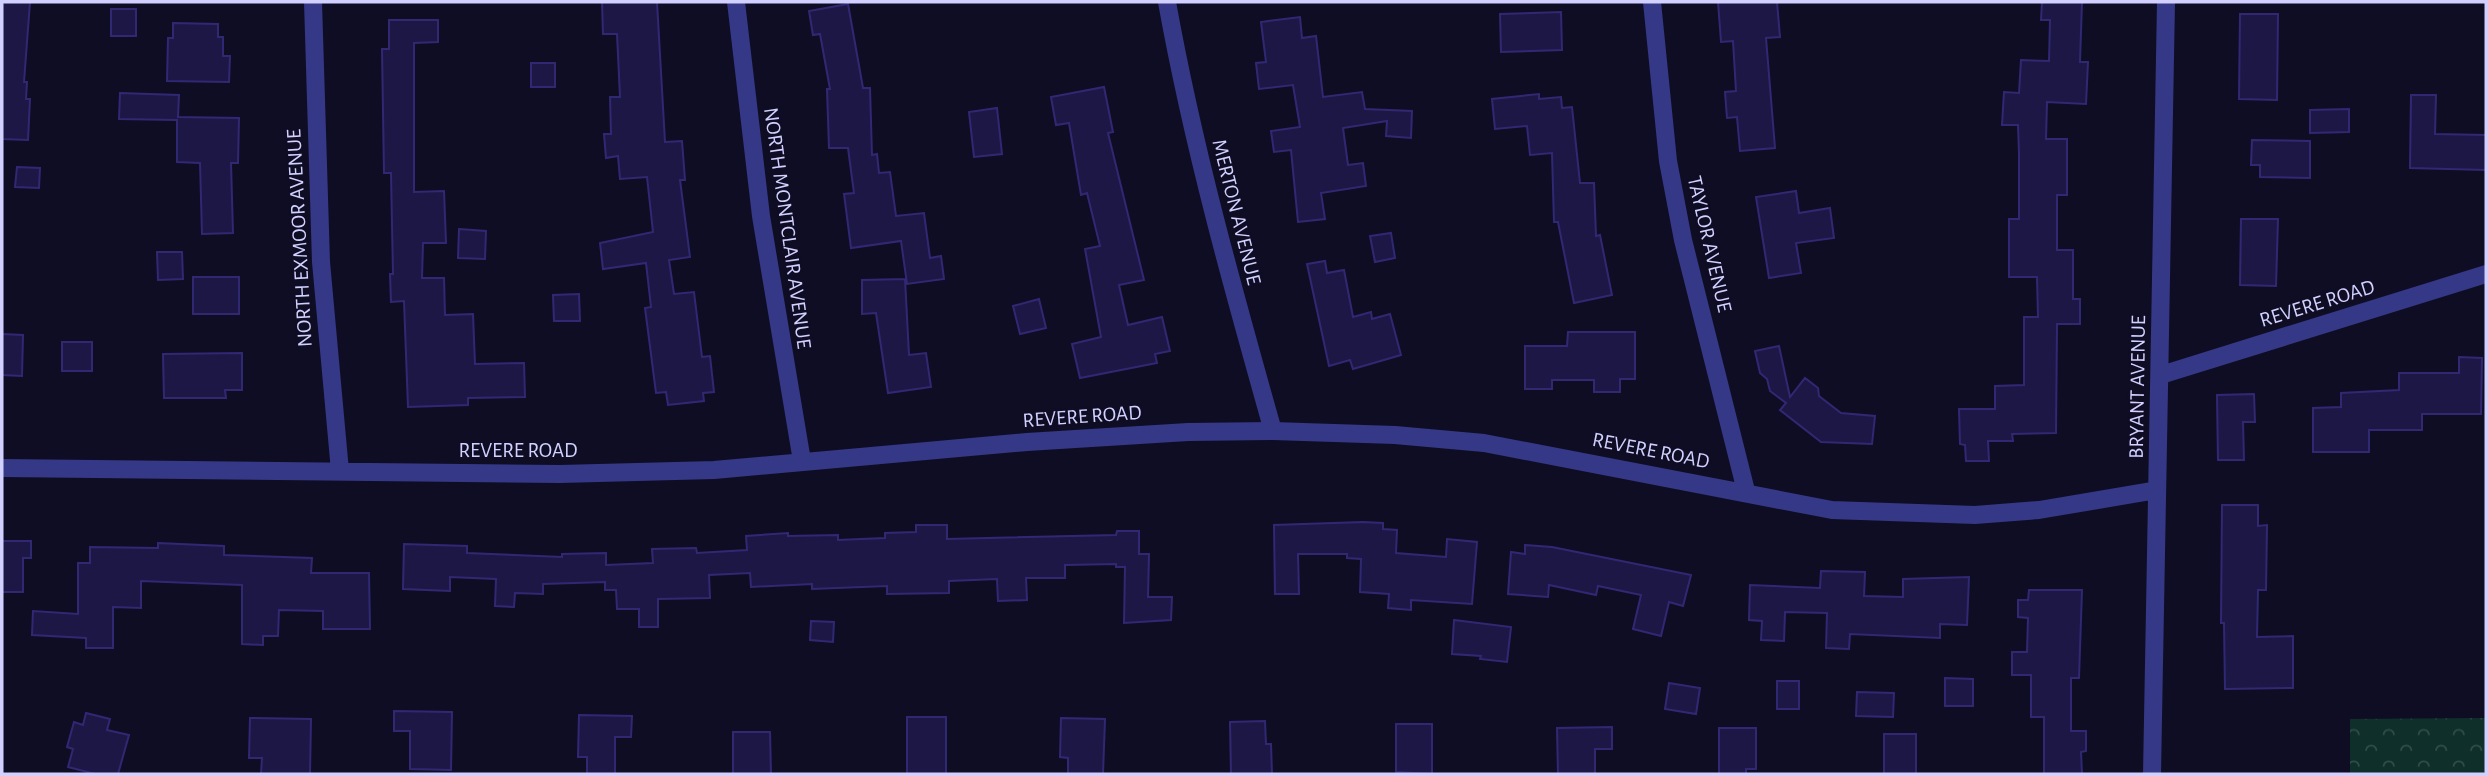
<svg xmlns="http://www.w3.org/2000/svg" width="2488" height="776" viewBox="0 0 2488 776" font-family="'Alegreya Sans',sans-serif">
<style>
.forest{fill:url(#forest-crowns)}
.building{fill:#1d1746;stroke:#312874;stroke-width:2}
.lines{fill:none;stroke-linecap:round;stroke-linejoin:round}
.minor{stroke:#353886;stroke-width:18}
.labels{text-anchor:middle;stroke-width:5;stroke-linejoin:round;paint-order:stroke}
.street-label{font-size:21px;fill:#d1d0ff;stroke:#0f0d24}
</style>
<defs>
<pattern id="forest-crowns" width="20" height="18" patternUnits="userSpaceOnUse" patternTransform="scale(1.75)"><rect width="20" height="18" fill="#0f2f2b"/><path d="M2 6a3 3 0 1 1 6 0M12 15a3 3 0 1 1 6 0" fill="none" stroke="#314c4b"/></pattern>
</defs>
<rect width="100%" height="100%" fill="#0f0d24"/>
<!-- forest -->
<path class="forest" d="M 2486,718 L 2486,774 L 2350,774 L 2350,719 Z"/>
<!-- building -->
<path class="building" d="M 2,2 L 30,2 L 24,82 L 27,82 L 26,99 L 30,99 L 28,140 L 2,139 Z
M 602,2 L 657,2 L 665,142 L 682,141 L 685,180 L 680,180 L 690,257 L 669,260 L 674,294 L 694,292 L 702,357 L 710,356 L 714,392 L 703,393 L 704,401 L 668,405 L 666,392 L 656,393 L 645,308 L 651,307 L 646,263 L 603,269 L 600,243 L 653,232 L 647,177 L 620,179 L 618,156 L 606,158 L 604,134 L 611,134 L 610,97 L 620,97 L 617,34 L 603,34 Z
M 1718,2 L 1777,2 L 1780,37 L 1766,38 L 1775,148 L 1740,151 L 1737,117 L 1727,118 L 1725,92 L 1736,91 L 1733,41 L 1721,42 Z
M 2042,2 L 2082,2 L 2080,62 L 2088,62 L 2086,104 L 2047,102 L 2046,139 L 2067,139 L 2067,195 L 2057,195 L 2057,250 L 2073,250 L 2073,299 L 2080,299 L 2080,324 L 2057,324 L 2056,433 L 2012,434 L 2013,441 L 1988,441 L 1989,461 L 1966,461 L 1965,445 L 1960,444 L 1959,409 L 1995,409 L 1995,386 L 2024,385 L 2024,317 L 2038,317 L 2037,277 L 2009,277 L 2009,219 L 2019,219 L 2019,153 L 2018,125 L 2002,125 L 2004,92 L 2019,93 L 2021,60 L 2049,61 L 2050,20 L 2041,20 Z
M 848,4 L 863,88 L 870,88 L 872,155 L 877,154 L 879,173 L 890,172 L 896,216 L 924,213 L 930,258 L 941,256 L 944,279 L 907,284 L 901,241 L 851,248 L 844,194 L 854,193 L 848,148 L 829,148 L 827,89 L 830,89 L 820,34 L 813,35 L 809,11 Z
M 111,9 L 136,9 L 136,36 L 111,36 Z
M 1561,12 L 1562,50 L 1501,52 L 1500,14 Z
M 2240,14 L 2278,14 L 2277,100 L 2239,99 Z
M 1300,17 L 1302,38 L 1316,36 L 1323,97 L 1362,92 L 1365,109 L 1412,111 L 1411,138 L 1386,136 L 1387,121 L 1343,128 L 1348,165 L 1363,163 L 1366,186 L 1321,193 L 1325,219 L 1298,222 L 1291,150 L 1274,152 L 1271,131 L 1300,127 L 1293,85 L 1259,89 L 1256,63 L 1266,62 L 1261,22 Z
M 389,20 L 438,20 L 438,42 L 414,43 L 414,192 L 444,191 L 446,243 L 423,243 L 422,278 L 444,278 L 445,315 L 473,314 L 475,364 L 524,363 L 525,397 L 468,398 L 468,405 L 408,407 L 404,301 L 391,302 L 390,274 L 393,274 L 391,173 L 384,173 L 382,49 L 389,49 Z
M 173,23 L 218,24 L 218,37 L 223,37 L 223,56 L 230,56 L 229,82 L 167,81 L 168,38 L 173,38 Z
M 531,63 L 555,63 L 555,87 L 531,87 Z
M 1104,87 L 1113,132 L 1108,133 L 1144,280 L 1119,285 L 1128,325 L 1162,317 L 1170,351 L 1155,354 L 1157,363 L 1080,378 L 1072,344 L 1101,337 L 1085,249 L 1100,246 L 1087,193 L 1081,195 L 1069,123 L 1056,125 L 1051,97 Z
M 120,93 L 179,95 L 178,117 L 239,118 L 238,163 L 231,163 L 233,233 L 202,234 L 200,163 L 177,162 L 177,120 L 119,119 Z
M 1539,94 L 1539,99 L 1561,97 L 1562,108 L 1572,107 L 1580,183 L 1594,183 L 1596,236 L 1600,235 L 1612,295 L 1574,303 L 1558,222 L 1554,222 L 1552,153 L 1530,155 L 1527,126 L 1495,129 L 1492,99 Z
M 2411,95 L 2436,95 L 2435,134 L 2486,135 L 2486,170 L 2410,168 Z
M 997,108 L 1002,154 L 974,157 L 969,112 Z
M 2349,109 L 2349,132 L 2310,133 L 2310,110 Z
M 2252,140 L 2310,141 L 2310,178 L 2260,177 L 2260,165 L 2251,165 Z
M 17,167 L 40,168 L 39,188 L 15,187 Z
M 1796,191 L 1799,213 L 1830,208 L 1834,238 L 1796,243 L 1801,273 L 1769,278 L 1756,197 Z
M 2241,219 L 2278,219 L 2276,286 L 2240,285 Z
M 459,229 L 486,231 L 485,259 L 458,258 Z
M 1391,233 L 1395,258 L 1375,262 L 1370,236 Z
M 157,252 L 182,252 L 183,279 L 158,280 Z
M 1325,261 L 1327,273 L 1344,270 L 1353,317 L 1371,312 L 1372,319 L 1390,314 L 1401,355 L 1353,369 L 1350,360 L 1329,366 L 1307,264 Z
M 193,277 L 239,277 L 239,314 L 193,314 Z
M 905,279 L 909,355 L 926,353 L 931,387 L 888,393 L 876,313 L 862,314 L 862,280 Z
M 579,294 L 580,321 L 554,321 L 553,295 Z
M 1039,299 L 1046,328 L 1020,334 L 1013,306 Z
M 1568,332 L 1635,332 L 1635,379 L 1620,379 L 1620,392 L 1594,392 L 1594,380 L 1552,380 L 1552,389 L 1525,389 L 1525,346 L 1567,346 Z
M 2,334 L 23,335 L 22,376 L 2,375 Z
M 62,342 L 92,342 L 92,371 L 62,371 Z
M 1779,346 L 1790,397 L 1805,378 L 1818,388 L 1819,396 L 1841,413 L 1875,416 L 1872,444 L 1821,442 L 1780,410 L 1786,403 L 1770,391 L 1767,379 L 1760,373 L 1755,351 Z
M 242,353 L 242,390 L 225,390 L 226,398 L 164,398 L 163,354 Z
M 2459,357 L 2482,358 L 2481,414 L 2422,414 L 2422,430 L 2369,430 L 2369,452 L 2313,452 L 2313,408 L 2341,407 L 2341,393 L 2399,390 L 2399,373 L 2459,373 Z
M 2254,394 L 2255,422 L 2243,422 L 2244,460 L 2218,460 L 2217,395 Z
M 2222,505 L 2258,505 L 2258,526 L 2267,525 L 2266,590 L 2258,590 L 2257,637 L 2293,636 L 2293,688 L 2225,689 L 2224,623 L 2221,623 Z
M 1363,522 L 1383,523 L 1383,529 L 1397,530 L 1396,553 L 1446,557 L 1447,539 L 1477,542 L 1472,604 L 1411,600 L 1411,610 L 1388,608 L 1389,594 L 1360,592 L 1361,559 L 1347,558 L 1347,554 L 1298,554 L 1299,594 L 1275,594 L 1274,525 Z
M 916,525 L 947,525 L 947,539 L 1116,535 L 1117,531 L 1139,531 L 1139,554 L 1149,554 L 1148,597 L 1172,597 L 1171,620 L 1124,623 L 1125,567 L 1116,567 L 1116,564 L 1065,565 L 1065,578 L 1026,578 L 1027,600 L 998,601 L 997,579 L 949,581 L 949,593 L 887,594 L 887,586 L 812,589 L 812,584 L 751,587 L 750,573 L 709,575 L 710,598 L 658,599 L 658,627 L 639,627 L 639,609 L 617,609 L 616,590 L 605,590 L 605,582 L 543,584 L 543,594 L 515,593 L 514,607 L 495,606 L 496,579 L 450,577 L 450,591 L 403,589 L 404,544 L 467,546 L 467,553 L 562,557 L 562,554 L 606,553 L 606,565 L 653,563 L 652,549 L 696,548 L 697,553 L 747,550 L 746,536 L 788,533 L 788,536 L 838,535 L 838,540 L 885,538 L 885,533 L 916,532 Z
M 2,541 L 31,541 L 31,558 L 23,558 L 23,592 L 2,592 Z
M 158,543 L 224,546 L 224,555 L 312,558 L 311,573 L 369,573 L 370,629 L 323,629 L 323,611 L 279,610 L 278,636 L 263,636 L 263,645 L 242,644 L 242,585 L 141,581 L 141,608 L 113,607 L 113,648 L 86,648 L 86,638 L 32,635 L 33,611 L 78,614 L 78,563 L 90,563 L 90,547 L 158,548 Z
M 1525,545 L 1552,547 L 1691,575 L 1683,606 L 1669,602 L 1661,636 L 1633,629 L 1641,595 L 1598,586 L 1596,595 L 1549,585 L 1548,597 L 1508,594 L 1511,552 L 1525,554 Z
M 1821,571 L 1865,572 L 1864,596 L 1903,597 L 1903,579 L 1969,577 L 1967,625 L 1940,624 L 1940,638 L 1850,634 L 1849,649 L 1826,648 L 1827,613 L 1785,612 L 1784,641 L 1761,640 L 1762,621 L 1749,620 L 1750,585 L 1820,588 Z
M 2029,590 L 2082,590 L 2079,678 L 2071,678 L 2071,731 L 2086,731 L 2086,751 L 2081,752 L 2082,774 L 2044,774 L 2044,717 L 2031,717 L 2031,675 L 2012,675 L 2012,652 L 2027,652 L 2028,618 L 2018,617 L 2018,600 L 2028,600 Z
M 1454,620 L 1511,627 L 1507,662 L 1480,659 L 1481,656 L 1452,654 Z
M 811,621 L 834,622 L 833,642 L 810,640 Z
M 1945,678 L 1973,679 L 1973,706 L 1945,706 Z
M 1777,681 L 1799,681 L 1799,709 L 1777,709 Z
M 1669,683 L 1700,688 L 1696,714 L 1665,709 Z
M 1857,692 L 1894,693 L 1893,717 L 1856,716 Z
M 394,711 L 452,712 L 451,770 L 410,769 L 410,731 L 394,731 Z
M 86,713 L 110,719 L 107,730 L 129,735 L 118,774 L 95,774 L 68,767 L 73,749 L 67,747 L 74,722 L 83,725 Z
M 579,715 L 632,716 L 631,737 L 615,737 L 615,774 L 587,774 L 587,757 L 578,757 Z
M 907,717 L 946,717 L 946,774 L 907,774 Z
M 250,718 L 311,719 L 310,774 L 261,774 L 262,758 L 249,758 Z
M 1061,718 L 1105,719 L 1103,774 L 1068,774 L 1068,758 L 1060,757 Z
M 1265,721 L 1266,744 L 1271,744 L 1272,774 L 1231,774 L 1230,722 Z
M 1396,724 L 1432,724 L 1432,774 L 1396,772 Z
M 1612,727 L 1612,749 L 1595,749 L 1595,774 L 1558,774 L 1557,728 Z
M 1719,728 L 1756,728 L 1756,769 L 1746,769 L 1746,774 L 1719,774 Z
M 733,732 L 770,732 L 771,774 L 733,774 Z
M 1884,734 L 1916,734 L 1916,774 L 1884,774 Z"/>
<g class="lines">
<!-- minor -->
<path class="minor" d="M 313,2 L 321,262 L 340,471
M 736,2 L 761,216 L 802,461
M 1167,2 C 1193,147 1233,289 1273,431
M 1652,2 L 1668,161 L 1683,240 L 1746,491
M 2161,375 L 2486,274
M 2,468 L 560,474 L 714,470 L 1027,442 L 1188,432 L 1273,431 L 1395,435 L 1484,443 L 1832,510 L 1975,515 L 2039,510 L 2157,490
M 2152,774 L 2166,2"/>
</g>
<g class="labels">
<!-- street labels -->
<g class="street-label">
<text transform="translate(1237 212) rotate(76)" y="7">MERTON AVENUE</text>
<text transform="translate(788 228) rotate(82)" y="7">NORTH MONTCLAIR AVENUE</text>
<text transform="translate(299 238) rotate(-93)" y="7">NORTH EXMOOR AVENUE</text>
<text transform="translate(1710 244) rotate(77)" y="7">TAYLOR AVENUE</text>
<text transform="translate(2317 303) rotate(-17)" y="7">REVERE ROAD</text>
<text transform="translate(2137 387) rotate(-89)" y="7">BRYANT AVENUE</text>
<text transform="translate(1082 416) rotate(-4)" y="7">REVERE ROAD</text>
<text x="518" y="457">REVERE ROAD</text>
<text transform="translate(1651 450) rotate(11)" y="7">REVERE ROAD</text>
</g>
</g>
<!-- border -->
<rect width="2488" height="776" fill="none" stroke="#d1d0ff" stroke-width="7"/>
</svg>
